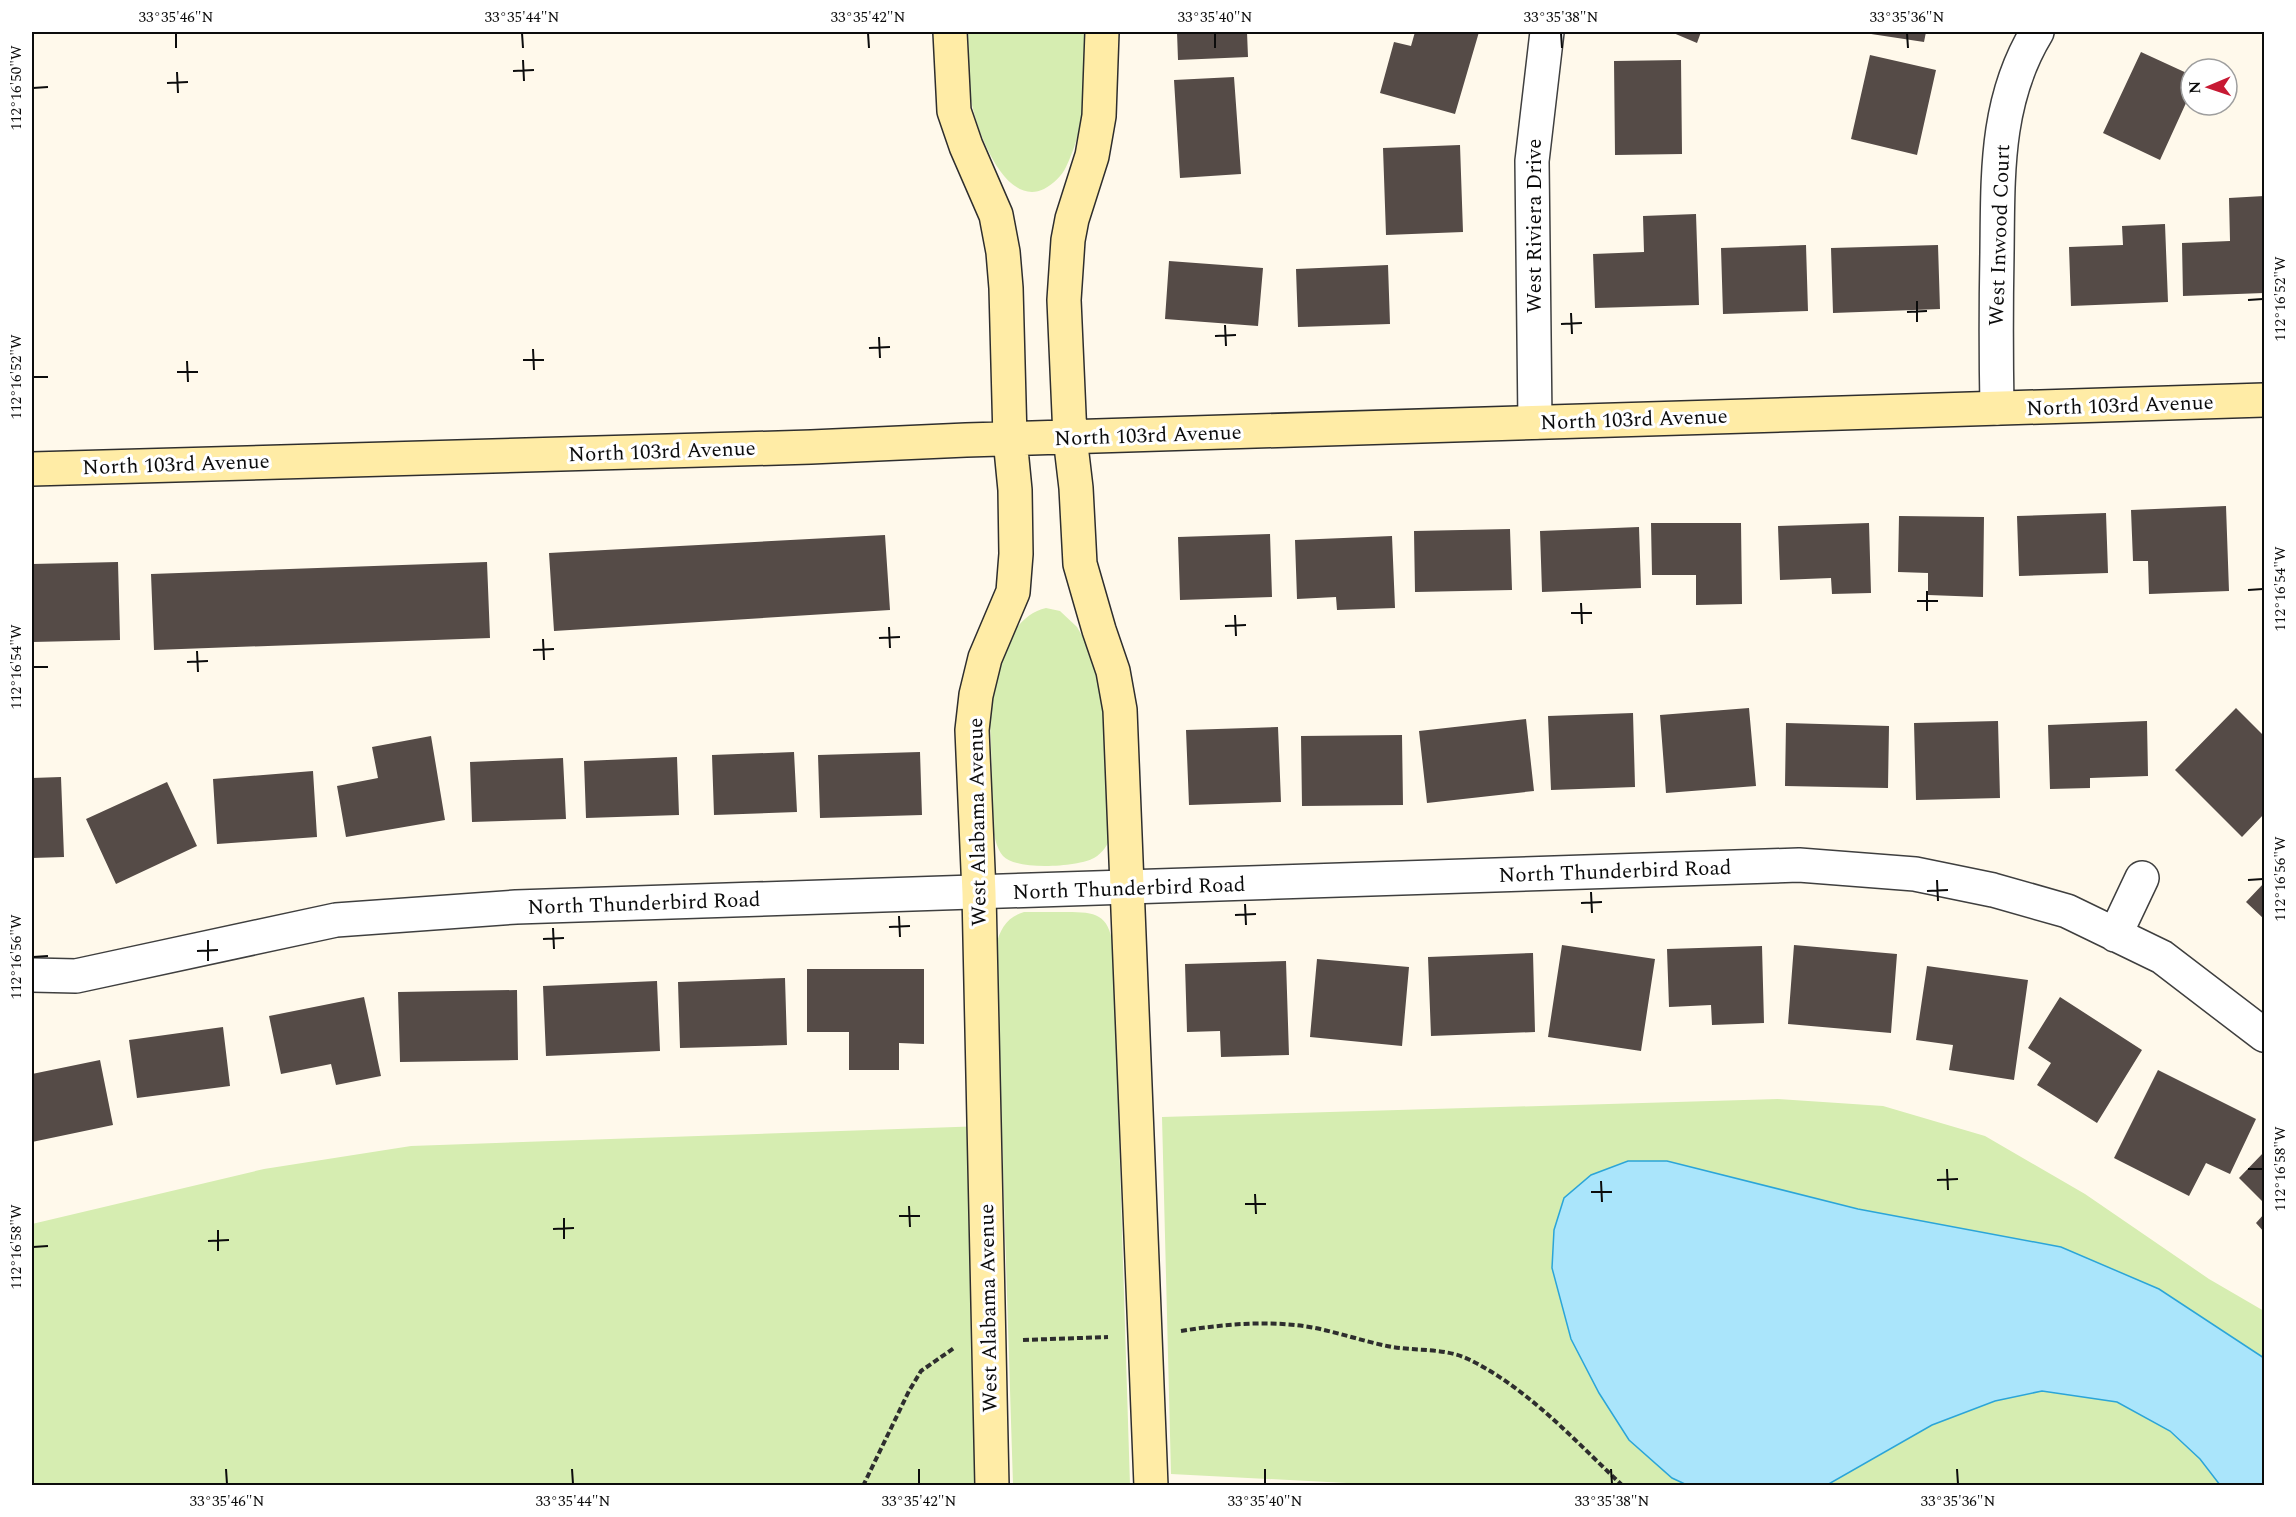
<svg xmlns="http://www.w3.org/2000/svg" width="2296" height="1517" viewBox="0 0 2296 1517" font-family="Spectral,serif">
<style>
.green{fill:#d6edb1}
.water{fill:#aae5fb;stroke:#2ba5d8;stroke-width:1.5}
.building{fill:#554b47}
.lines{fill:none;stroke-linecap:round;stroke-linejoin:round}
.street-casing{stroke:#3f3f3f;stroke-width:36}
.secondary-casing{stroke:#2e2e2e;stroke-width:36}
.path{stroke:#2e2e2e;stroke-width:4;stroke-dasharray:6 3;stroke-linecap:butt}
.street{stroke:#fff;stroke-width:33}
.secondary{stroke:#ffeca6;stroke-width:33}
.ticks{fill:none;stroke:#0c0c0c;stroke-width:2}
.labels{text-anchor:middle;stroke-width:6;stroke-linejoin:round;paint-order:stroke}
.street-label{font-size:21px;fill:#0c0c0c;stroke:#fff}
.neatline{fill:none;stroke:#0c0c0c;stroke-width:2}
.ticks-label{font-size:15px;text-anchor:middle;fill:#0c0c0c}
</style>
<rect width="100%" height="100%" fill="#fff9eb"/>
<!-- green -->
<path class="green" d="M 968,32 L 1085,32 C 1086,78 1087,124 1066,167 C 1062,176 1053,184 1044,189 C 1004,208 976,128 971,100 C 967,78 969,54 968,32 Z
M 1046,608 L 1060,611 L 1077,627 L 1085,641 L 1102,684 L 1111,836 C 1108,844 1103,853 1094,858 C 1078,867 1016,871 1003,856 C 997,849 995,839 993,830 C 992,802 992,775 991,747 C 991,734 989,719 990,706 C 994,672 1007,617 1046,608 Z
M 1024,912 C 1039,912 1053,912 1067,912 C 1096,912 1108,914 1113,945 L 1130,1485 L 1013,1485 L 996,946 C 1000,929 1007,917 1024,912 Z
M 1778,1099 L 1883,1106 L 1985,1136 L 2085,1194 L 2209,1279 L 2264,1311 L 2264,1485 L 1355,1486 L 1347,1483 L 1171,1474 L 1162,1117 Z
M 984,1126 L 992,1485 L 32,1485 L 32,1224 L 264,1169 L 411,1146 Z"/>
<!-- water -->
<path class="water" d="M 1628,1161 L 1667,1161 L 1858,1209 L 2061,1247 L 2159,1289 L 2264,1358 L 2264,1485 L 2220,1485 L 2200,1459 L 2170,1431 L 2117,1402 L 2042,1391 L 1995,1401 L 1932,1425 L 1827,1485 L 1687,1485 L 1672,1478 L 1629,1440 L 1599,1393 L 1571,1339 L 1552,1268 L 1554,1230 L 1564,1198 L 1591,1175 Z"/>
<!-- building -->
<path class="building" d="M 1177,32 L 1247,32 L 1248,57 L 1178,60 Z
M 1415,32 L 1479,32 L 1455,114 L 1380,93 L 1394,42 L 1411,46 Z
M 1671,32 L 1701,32 L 1697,43 Z
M 1858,32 L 1926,32 L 1924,42 Z
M 2141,52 L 2191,75 L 2191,92 L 2160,160 L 2103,133 Z
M 1870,55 L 1936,70 L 1917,155 L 1851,139 Z
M 1681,60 L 1682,154 L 1615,155 L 1614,61 Z
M 1234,77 L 1241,174 L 1180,178 L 1174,80 Z
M 1460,145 L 1463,232 L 1386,235 L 1383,148 Z
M 2264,196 L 2264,293 L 2183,296 L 2182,243 L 2230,241 L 2229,198 Z
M 1696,214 L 1699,305 L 1595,308 L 1593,254 L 1644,252 L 1643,216 Z
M 2165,224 L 2168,302 L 2071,306 L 2069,247 L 2123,245 L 2122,226 Z
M 1806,245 L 1808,311 L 1723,314 L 1721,248 Z
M 1938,245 L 1940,309 L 1833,313 L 1831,248 Z
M 1169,261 L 1263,268 L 1258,326 L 1165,319 Z
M 1388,265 L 1390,324 L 1298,327 L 1296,269 Z
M 2226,506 L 2229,591 L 2149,594 L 2148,561 L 2133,561 L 2131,510 Z
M 2106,513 L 2108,573 L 2019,576 L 2017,516 Z
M 1899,516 L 1984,517 L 1983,597 L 1928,595 L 1928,573 L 1898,572 Z
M 1651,523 L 1741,523 L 1742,604 L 1696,605 L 1696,575 L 1652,575 Z
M 1869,523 L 1871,593 L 1832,594 L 1831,578 L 1780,580 L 1778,526 Z
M 1639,527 L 1641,588 L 1542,592 L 1540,531 Z
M 1510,529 L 1512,590 L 1415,592 L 1414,531 Z
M 1270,534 L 1272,597 L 1180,600 L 1178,537 Z
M 885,535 L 890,610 L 554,631 L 549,553 Z
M 1392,536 L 1395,608 L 1337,610 L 1336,597 L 1297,599 L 1295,540 Z
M 118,562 L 120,640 L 32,642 L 32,564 Z
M 487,562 L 490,638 L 154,650 L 151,574 Z
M 1749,708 L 1756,786 L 1666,793 L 1660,715 Z
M 2236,708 L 2264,736 L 2264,814 L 2242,837 L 2175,770 Z
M 1633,713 L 1635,787 L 1551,790 L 1548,716 Z
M 1526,719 L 1534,791 L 1427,803 L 1419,731 Z
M 1998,721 L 2000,798 L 1916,800 L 1914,723 Z
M 2147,721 L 2148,776 L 2090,778 L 2090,788 L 2050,789 L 2048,725 Z
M 1786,723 L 1889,726 L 1888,788 L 1785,786 Z
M 1278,727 L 1281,802 L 1189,805 L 1186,730 Z
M 1402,735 L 1403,805 L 1302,806 L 1301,736 Z
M 431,736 L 445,820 L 346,837 L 337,786 L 378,778 L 372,747 Z
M 794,752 L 797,812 L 714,815 L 712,755 Z
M 920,752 L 922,815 L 820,818 L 818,755 Z
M 677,757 L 679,815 L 586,818 L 584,761 Z
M 563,758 L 566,819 L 472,822 L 470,762 Z
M 313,771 L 317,837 L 217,844 L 213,779 Z
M 61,777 L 64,857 L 32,858 L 32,778 Z
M 167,782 L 197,846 L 116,884 L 86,819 Z
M 2264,883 L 2264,919 L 2246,902 Z
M 1562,945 L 1655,959 L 1641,1051 L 1548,1037 Z
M 1794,945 L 1897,954 L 1891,1033 L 1788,1024 Z
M 1762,946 L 1764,1023 L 1712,1025 L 1711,1005 L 1669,1007 L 1667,949 Z
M 1533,953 L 1535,1032 L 1431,1036 L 1428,957 Z
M 1317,959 L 1409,967 L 1402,1046 L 1310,1037 Z
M 1286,961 L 1289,1055 L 1221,1057 L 1220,1031 L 1187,1032 L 1185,964 Z
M 1927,966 L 2028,980 L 2014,1080 L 1949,1070 L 1953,1045 L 1916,1040 Z
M 807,969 L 924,969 L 924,1044 L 899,1043 L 899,1070 L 849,1070 L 849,1032 L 807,1032 Z
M 785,978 L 787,1045 L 680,1048 L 678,982 Z
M 657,981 L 660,1051 L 546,1056 L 543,986 Z
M 517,990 L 518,1060 L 400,1062 L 398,992 Z
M 364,997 L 381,1076 L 336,1085 L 331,1064 L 281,1074 L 269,1016 Z
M 2060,997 L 2142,1050 L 2097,1123 L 2037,1085 L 2051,1063 L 2028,1048 Z
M 223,1027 L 230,1086 L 137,1098 L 129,1040 Z
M 100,1060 L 113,1125 L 32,1142 L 32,1074 Z
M 2158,1070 L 2256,1119 L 2230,1174 L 2206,1163 L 2189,1196 L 2114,1158 Z
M 2264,1152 L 2264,1203 L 2239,1178 Z
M 2264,1214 L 2264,1232 L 2256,1223 Z"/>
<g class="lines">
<defs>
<path id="street" d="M 1997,408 C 1996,357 1996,305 1997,253 C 1998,175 1995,101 2037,32
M 1535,422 L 1532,161 L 1547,32
M 2115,935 L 2142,878
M 32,975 L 76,976 L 336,920 L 516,907 L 1799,865 L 1915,874 L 1993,890 L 2067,911 L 2162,957 L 2264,1035"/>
<path id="secondary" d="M 950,32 L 954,111 L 966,146 L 996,215 L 1003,252 L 1006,288 L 1010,439 L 1015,490 L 1016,554 L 1013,592 L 985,658 L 976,695 L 972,730 L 979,893 L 992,1486
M 1102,32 L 1099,116 L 1092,156 L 1072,219 L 1068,240 L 1064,300 L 1070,437 L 1076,488 L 1080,564 L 1099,630 L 1113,671 L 1120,710 L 1151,1486
M 32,469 L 811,447 L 966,440 L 2264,400"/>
</defs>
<!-- street casing -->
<use href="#street" class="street-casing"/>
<!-- secondary casing -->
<use href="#secondary" class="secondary-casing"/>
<!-- path -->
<path class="path" d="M 1181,1331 C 1219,1325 1257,1321 1295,1325 C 1327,1328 1360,1341 1392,1347 C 1417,1351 1445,1348 1468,1359 C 1528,1388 1575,1441 1623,1486
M 1023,1340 L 1108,1337
M 863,1486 L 909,1391 L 921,1371 L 954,1348"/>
<!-- street -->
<use href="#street" class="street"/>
<!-- secondary -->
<use href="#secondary" class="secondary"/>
</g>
<!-- ticks -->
<path class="ticks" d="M 176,33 L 176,48M 522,33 L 523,48M 868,33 L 869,48M 1215,33 L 1215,48M 1561,33 L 1562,48M 1907,33 L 1908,48M 523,60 L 524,81M 513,71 L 534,70M 177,72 L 178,93M 167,83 L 188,82M 33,88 L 48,87M 2248,300 L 2263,299M 1917,301 L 1917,322M 1907,312 L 1927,311M 1571,313 L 1572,334M 1561,324 L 1582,323M 1225,325 L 1226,346M 1215,336 L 1236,335M 879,337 L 880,358M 869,348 L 890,347M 533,349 L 534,370M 523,360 L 544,360M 187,361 L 188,382M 177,372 L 198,372M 33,377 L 48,377M 2248,590 L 2263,589M 1927,591 L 1927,611M 1917,601 L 1938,601M 1581,603 L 1582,624M 1571,613 L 1592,613M 1235,615 L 1236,636M 1225,626 L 1246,625M 889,627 L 890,648M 879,638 L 900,637M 543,639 L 544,660M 533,650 L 554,649M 197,651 L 198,672M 187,662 L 208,661M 33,667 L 48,667M 1937,880 L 1938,901M 2248,880 L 2263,879M 1927,891 L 1948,890M 1591,892 L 1592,913M 1581,903 L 1602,902M 1245,904 L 1246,925M 1235,915 L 1256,914M 899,916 L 900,937M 889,927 L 910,926M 553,928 L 554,949M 543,939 L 564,938M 208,940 L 208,961M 197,951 L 218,950M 33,957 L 48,956M 1947,1169 L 1948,1190M 2248,1169 L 2263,1169M 1937,1180 L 1958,1179M 1601,1181 L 1602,1202M 1591,1192 L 1612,1192M 1255,1194 L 1256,1214M 1245,1204 L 1266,1204M 909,1206 L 910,1227M 899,1216 L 920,1216M 564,1218 L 564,1239M 553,1229 L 574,1228M 218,1230 L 218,1251M 208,1241 L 229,1240M 33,1247 L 48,1246M 226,1469 L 227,1484M 572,1469 L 573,1484M 919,1469 L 919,1484M 1265,1469 L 1265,1484M 1611,1469 L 1612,1484M 1957,1469 L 1958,1484"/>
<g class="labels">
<!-- street labels -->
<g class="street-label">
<text transform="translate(1534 226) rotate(-90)" y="7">West Riviera Drive</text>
<text transform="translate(1999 235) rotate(-88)" y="7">West Inwood Court</text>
<text transform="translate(2120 405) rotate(-2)" y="7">North 103rd Avenue</text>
<text transform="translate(1634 419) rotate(-2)" y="7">North 103rd Avenue</text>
<text transform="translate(1148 435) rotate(-2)" y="7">North 103rd Avenue</text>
<text transform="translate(662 451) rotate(-2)" y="7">North 103rd Avenue</text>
<text transform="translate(176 464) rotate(-2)" y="7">North 103rd Avenue</text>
<text transform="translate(977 822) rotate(-91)" y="7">West Alabama Avenue</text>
<text transform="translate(1615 871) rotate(-2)" y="7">North Thunderbird Road</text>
<text transform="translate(1129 888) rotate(-2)" y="7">North Thunderbird Road</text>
<text transform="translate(644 903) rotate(-2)" y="7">North Thunderbird Road</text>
<text transform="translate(988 1308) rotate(-91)" y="7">West Alabama Avenue</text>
</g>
</g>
<!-- border -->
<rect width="2296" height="1517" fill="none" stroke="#ffffff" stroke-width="66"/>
<!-- north arrow -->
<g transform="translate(2209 87) rotate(268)"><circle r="28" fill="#ffffff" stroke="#9e9e9e" stroke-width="1.5"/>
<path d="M0-4.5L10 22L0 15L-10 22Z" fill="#c71933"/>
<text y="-9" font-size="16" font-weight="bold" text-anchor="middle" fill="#0c0c0c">N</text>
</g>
<rect x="33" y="33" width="2230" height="1451" class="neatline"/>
<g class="ticks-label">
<text x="176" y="22">33°35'46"N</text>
<text x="522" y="22">33°35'44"N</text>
<text x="868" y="22">33°35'42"N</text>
<text x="1215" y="22">33°35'40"N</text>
<text x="1561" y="22">33°35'38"N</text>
<text x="1907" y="22">33°35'36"N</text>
<text transform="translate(16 88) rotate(-90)" y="5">112°16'50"W</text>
<text transform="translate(2280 299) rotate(-90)" y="5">112°16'52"W</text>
<text transform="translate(16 377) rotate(-90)" y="5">112°16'52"W</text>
<text transform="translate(2280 589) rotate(-90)" y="5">112°16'54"W</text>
<text transform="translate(16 667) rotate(-90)" y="5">112°16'54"W</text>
<text transform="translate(2280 879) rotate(-90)" y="5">112°16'56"W</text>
<text transform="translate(16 957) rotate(-90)" y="5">112°16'56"W</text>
<text transform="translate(2280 1169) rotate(-90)" y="5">112°16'58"W</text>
<text transform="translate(16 1247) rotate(-90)" y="5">112°16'58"W</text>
<text x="227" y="1506">33°35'46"N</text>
<text x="573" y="1506">33°35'44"N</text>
<text x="919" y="1506">33°35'42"N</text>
<text x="1265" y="1506">33°35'40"N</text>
<text x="1612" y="1506">33°35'38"N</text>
<text x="1958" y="1506">33°35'36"N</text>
</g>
</svg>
